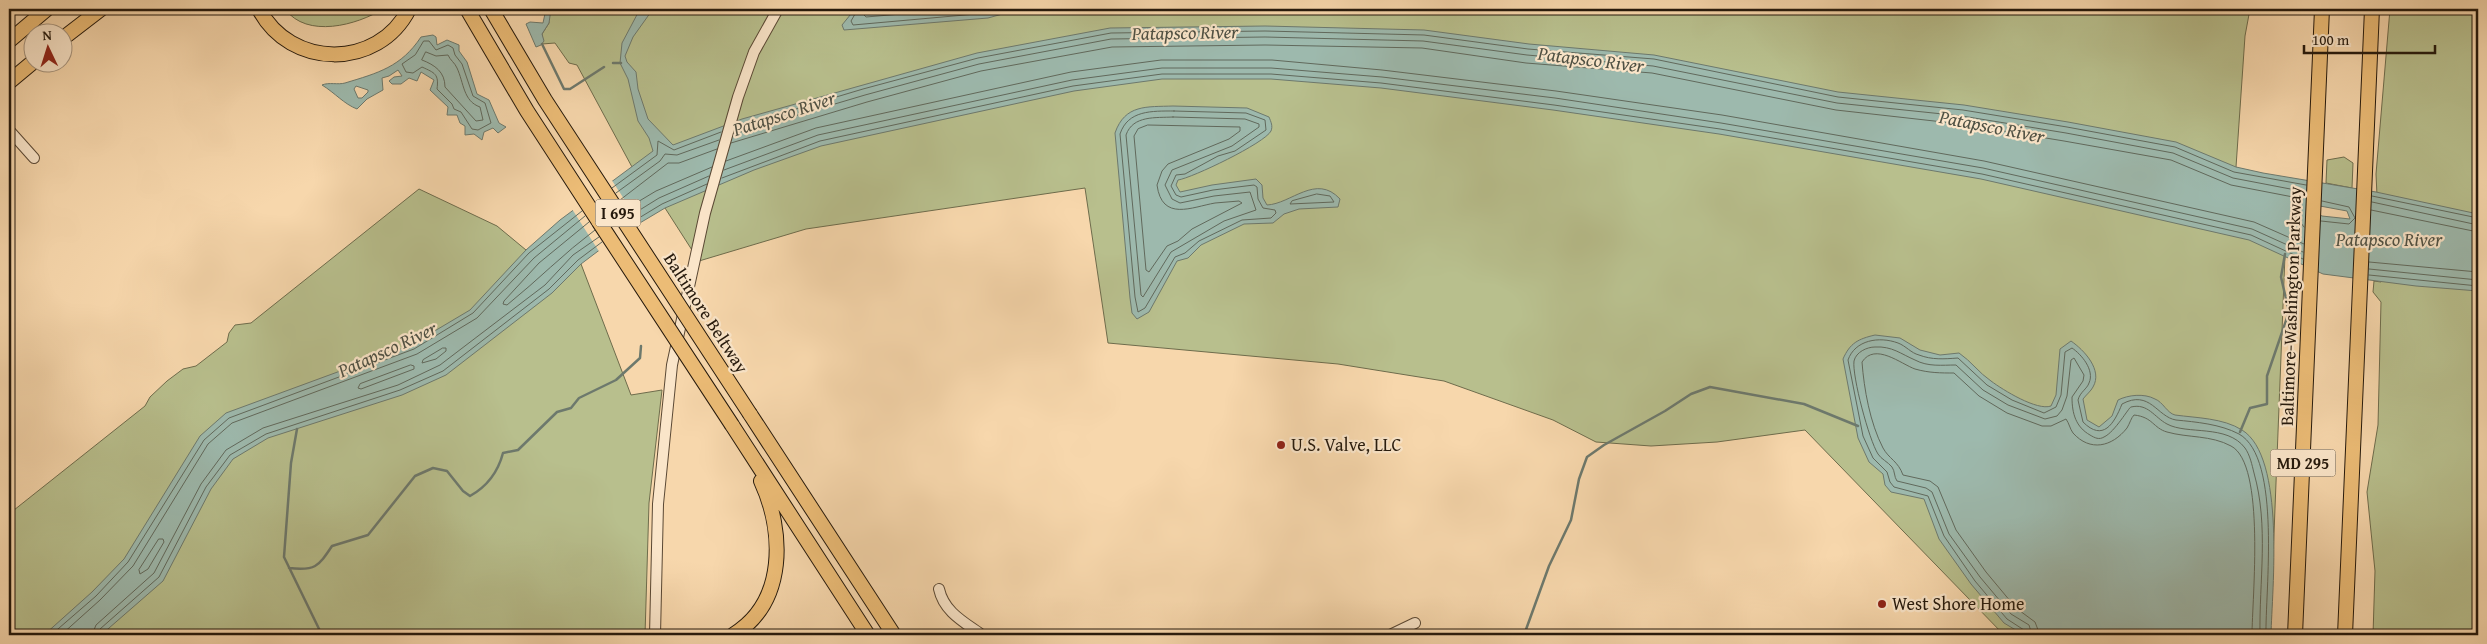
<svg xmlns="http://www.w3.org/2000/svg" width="2487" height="644" viewBox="0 0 2487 644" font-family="'Gentium Book Plus',serif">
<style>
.green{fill:#b8bf8d;stroke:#6e6c4c}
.water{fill:#9db9ad;stroke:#6d796d;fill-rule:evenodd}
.pier{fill:#f7d7ac}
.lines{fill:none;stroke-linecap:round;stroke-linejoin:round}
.shore{stroke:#61695c;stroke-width:1}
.stream{stroke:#6d796d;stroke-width:2.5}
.minor-casing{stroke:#5a4834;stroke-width:12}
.highway-casing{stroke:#25190c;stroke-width:16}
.minor{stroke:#fae5c9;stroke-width:10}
.highway{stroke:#ecbc76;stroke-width:14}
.highway-bridge-casing{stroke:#25190c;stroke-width:16;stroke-linecap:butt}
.highway-bridge{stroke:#ecbc76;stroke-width:14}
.poi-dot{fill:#8f2418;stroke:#fae5c9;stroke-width:2}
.labels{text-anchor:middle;stroke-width:4.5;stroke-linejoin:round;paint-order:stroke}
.shield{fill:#fae5c9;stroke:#655645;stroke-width:1}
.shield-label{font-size:16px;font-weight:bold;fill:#25190c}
.street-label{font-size:18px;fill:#25190c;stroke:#fae5c9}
.poi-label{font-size:18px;fill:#25190c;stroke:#fae5c9;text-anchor:start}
.water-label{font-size:19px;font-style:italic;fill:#4f5144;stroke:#fae5c9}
</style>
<rect width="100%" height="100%" fill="#f7d7ac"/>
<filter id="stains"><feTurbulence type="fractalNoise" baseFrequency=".004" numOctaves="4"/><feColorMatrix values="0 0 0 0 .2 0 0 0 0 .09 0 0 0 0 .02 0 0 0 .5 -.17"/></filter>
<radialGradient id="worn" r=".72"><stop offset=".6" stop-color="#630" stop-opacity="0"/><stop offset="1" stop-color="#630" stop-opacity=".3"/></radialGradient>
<!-- green -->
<path class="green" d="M 285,9 L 383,9 C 357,25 307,39 285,9 Z
M 546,9 L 2250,9 L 2245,36 L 2236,167 L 2285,255 L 2270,635 L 2004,635 L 1805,430 L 1717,442 L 1651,446 L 1596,442 L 1553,420 L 1444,381 L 1338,364 L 1108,343 L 1085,188 L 806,229 L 699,261 L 665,208 L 632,167 L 577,65 L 569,63 L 555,43 L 542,44 L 542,34 L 549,23 Z
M 2390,9 L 2478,9 L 2478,635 L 2373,635 L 2375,571 L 2367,492 L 2378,425 L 2381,302 L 2373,292 L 2374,281 L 2381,282 L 2376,174 Z
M 2344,157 L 2353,163 L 2352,188 L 2326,183 L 2327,160 Z
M 419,189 L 497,226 L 526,250 L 581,264 L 631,395 L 662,390 L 649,503 L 645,635 L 9,635 L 9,514 L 145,406 L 150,397 L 167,381 L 183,369 L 196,366 L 227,342 L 229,333 L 235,325 L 251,323 Z"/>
<!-- water -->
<path class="water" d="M 546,9 L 551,9 L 549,23 L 542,34 L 544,41 L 541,45 L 536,47 L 526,24 L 530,22 L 543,23 Z
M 640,9 L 653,9 L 633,37 L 625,56 L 627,62 L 636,72 L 638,89 L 648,119 L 673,145 L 742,119 L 977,53 L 1110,28 L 1265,26 L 1424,30 L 1529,44 L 1654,55 L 1838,92 L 1964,105 L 2068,122 L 2176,142 L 2236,167 L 2263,173 L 2376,192 L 2478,214 L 2478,291 L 2416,286 L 2323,274 L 2249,240 L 1981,179 L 1719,134 L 1553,110 L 1381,88 L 1271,79 L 1162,79 L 1074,91 L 821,146 L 754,170 L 665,208 L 618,236 L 581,264 L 552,293 L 446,375 L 402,395 L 268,438 L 233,459 L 211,489 L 163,581 L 101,635 L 44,635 L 92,592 L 124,559 L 200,436 L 226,413 L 411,345 L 470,310 L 526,250 L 560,220 L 653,151 L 649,138 L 638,121 L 628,79 L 620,63 L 622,43 ZM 2320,206 L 2347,211 L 2350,219 L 2322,216 L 2315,212 Z
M 855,9 L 1007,9 L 1006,13 L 988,18 L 844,30 L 842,25 Z
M 433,35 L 436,37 L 437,45 L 447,40 L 459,45 L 459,51 L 467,62 L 477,94 L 489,100 L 499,123 L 506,127 L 498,133 L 493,128 L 484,132 L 482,140 L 474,134 L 465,135 L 465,126 L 460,123 L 457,115 L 447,115 L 448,107 L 430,90 L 434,80 L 421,72 L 417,81 L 409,78 L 401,84 L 392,84 L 389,81 L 394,77 L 402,76 L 398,70 L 389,76 L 382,78 L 383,90 L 367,99 L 357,109 C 344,104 335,93 322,85 C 329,82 338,85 345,83 C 378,73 401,67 421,37 ZM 356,86 L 368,90 L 368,92 L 362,98 L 358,98 L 354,89 Z
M 1173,106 L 1247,108 L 1269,117 C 1271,122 1273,126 1271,131 C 1265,143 1192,178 1178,180 L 1176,185 L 1180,192 L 1212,185 L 1256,179 L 1262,185 L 1263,198 L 1267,205 C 1291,204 1316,173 1340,199 L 1338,207 L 1299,209 L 1284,214 L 1273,223 L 1244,224 L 1201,245 L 1188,258 L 1177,261 L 1149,312 L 1137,319 L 1132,313 L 1130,298 L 1115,133 C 1125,104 1147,107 1173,106 Z
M 1875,335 L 1900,338 L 1920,350 L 1940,355 L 1959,353 C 1971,361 1979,373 1991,381 C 2003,390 2037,411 2051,406 L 2056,395 L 2060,349 L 2071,341 C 2084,350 2103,370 2093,387 C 2091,391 2086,395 2083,399 L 2087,420 L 2099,427 L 2112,416 L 2118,400 C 2128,395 2144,393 2155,399 C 2163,402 2167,413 2175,415 C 2197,418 2223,418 2242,430 C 2286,457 2272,590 2271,635 L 2024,635 L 2004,623 L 1971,584 L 1939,539 L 1924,499 L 1891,492 L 1885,485 L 1883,474 L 1869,462 L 1858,438 L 1843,359 C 1850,343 1858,339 1875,335 Z"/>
<!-- pier -->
<path class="pier" d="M 611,179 L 641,225 L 600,253 L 572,209 Z"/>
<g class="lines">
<!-- shore -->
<path class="shore" d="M 858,9 L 851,21 L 853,25 L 987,13 L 1001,9
M 865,9 L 864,15 L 866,17 L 960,9
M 424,41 L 429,41 L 436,50 L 448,45 L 453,48 L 455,55 L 462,64 L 473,96 L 485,103 L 491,123 L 478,130 L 472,129 L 461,112 L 454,109 L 452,104 L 437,89 C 439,74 435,73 422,67 L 413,73 L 406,72 L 402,64 L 415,55 Z
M 426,52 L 436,56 L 448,55 C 450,60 455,63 457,68 C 464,83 463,101 480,107 L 483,120 L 476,121 L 445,87 C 445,72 435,65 422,60 Z
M 1174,111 L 1246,113 L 1265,120 L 1266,130 L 1235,151 L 1218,156 L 1185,174 L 1176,175 L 1171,186 L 1176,195 L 1181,197 L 1213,190 L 1254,185 L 1257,187 L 1258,199 L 1263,208 L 1275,210 L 1276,213 L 1271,218 L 1242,220 L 1199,241 L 1185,253 L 1175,257 L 1145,308 L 1138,312 L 1135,297 L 1120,134 C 1128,110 1152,111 1174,111 Z
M 1173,117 L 1245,119 L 1259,124 L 1259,127 L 1232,146 L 1172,170 L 1165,185 L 1172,199 L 1180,203 L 1214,196 L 1250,192 L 1256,210 L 1224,221 L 1171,252 L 1143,297 L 1141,295 L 1126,135 C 1133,115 1156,118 1173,117 Z
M 1148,125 L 1240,127 L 1240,131 L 1229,139 L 1168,164 L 1162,171 L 1157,185 C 1162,222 1192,207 1215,203 C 1223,202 1231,202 1239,201 L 1242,203 L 1192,229 L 1178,241 L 1167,246 L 1149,272 L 1146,270 L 1134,136 L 1138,129 Z
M 736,127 L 863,89 L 978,58 L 1111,33 L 1265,31 L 1424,35 L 1528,49 L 1654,59 L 1838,97 L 1963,110 L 2067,127 L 2175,147 L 2234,172 L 2306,185
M 734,134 L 865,95 L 979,64 L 1111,39 L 1265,37 L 1423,41 L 1527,55 L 1653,66 L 1837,103 L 1962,116 L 2066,133 L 2173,153 L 2233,178 L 2306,192
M 731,143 L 867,102 L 981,71 L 1112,47 L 1265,45 L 1422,48 L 1526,63 L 1652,73 L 1836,110 L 1961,124 L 2064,141 L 2171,160 L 2231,185 L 2293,197 L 2295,215 L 2304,227
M 726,161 L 816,128 L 1071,72 L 1161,60 L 1272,60 L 1382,70 L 1556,91 L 1722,115 L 1984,161 L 2254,222 L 2304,244
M 724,170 L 818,135 L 1072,80 L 1162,68 L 1271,68 L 1382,77 L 1555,98 L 1721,123 L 1983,168 L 2252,229 L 2303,252
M 722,178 L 820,141 L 1073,86 L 1162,74 L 1271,74 L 1381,83 L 1554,105 L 1720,129 L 1982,174 L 2251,235 L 2303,259
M 612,188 L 657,155 L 658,141 L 674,150 L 721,132
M 616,193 L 660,161 L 665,154 L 677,155 L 719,140
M 1317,194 L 1330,196 L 1334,202 L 1290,204 L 1292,201 Z
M 2372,196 L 2478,218
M 620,200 L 668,163 L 679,163 L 717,149
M 2372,202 L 2478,225
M 626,209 L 656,191 L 712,167
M 2371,210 L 2478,232
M 630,216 L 659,198 L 709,176
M 634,221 L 662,204 L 707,184
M 2321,221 L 2349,224 L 2355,218 L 2349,207 L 2322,201
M 589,222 L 539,263 L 504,301 L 503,304 L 507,305 C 537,281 564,253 595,230
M 2369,262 L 2478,272
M 2369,269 L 2478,280
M 2369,275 L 2478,286
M 443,348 L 446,348 L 446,351 L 436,359 L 422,363 L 423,360 Z
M 411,365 L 414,366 L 414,369 L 361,389 L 358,388 L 360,384 Z
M 159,539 L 163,539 L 164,542 L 148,569 L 140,574 L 139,570 Z
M 51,635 L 96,596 L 128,562 L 204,440 L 229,418 L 414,349 L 473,313 L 529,253 L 582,211
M 61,635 L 100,600 L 133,566 L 208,444 L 232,423 L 417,354 L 477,318 L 534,258 L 585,216
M 92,635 L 96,625 L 154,573 L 201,484 L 226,450 L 263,428 L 398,385 L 440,365 L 545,285 L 573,255 L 599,237
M 99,635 L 100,629 L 159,577 L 206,487 L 230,455 L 266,434 L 400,390 L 443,371 L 549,289 L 578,260 L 602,242
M 2026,635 L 2024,630 L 2007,619 L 1975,581 L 1944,536 L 1928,496 L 1894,487 L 1890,482 L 1887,472 L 1873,458 L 1863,436 L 1848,360 C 1855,340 1879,336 1898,343 C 1906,346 1911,353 1919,355 C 1932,360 1944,359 1958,358 L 1987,385 L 2012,400 L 2044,413 L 2056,407 L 2061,395 L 2065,352 L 2072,348 C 2081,354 2095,370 2089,383 C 2087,389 2080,392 2078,400 L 2083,422 C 2103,442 2114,424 2122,404 C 2150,389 2157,417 2176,420 C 2196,422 2220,424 2239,434 C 2282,458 2265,592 2266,635
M 2032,635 L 2029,625 L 2011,614 L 1980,577 L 1949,534 L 1932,492 L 1926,488 L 1897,481 C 1894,477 1895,471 1892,467 C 1888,462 1881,459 1878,454 C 1869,440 1852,376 1854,361 C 1856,352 1867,347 1875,347 C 1892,346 1901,354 1915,360 C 1928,367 1942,365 1956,365 L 1983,390 L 2008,405 L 2045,419 L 2057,416 L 2062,410 L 2067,396 L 2071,360 L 2074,358 L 2084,375 L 2083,381 L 2072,397 C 2072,414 2076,427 2090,435 C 2095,438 2099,440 2104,437 C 2115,432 2129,407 2131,407 C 2148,403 2154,417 2167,424 C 2187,435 2227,424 2245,448 C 2250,455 2252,465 2254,473 C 2269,526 2259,581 2260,635
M 2040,635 L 2035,622 L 2016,608 L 1986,572 L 1956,530 L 1938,487 L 1930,481 L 1903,475 C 1898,461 1889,459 1883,448 C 1870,423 1864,389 1862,362 C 1875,342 1901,364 1915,369 C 1929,373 1941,373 1954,373 L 1979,396 L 2007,413 L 2042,426 L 2051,426 L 2066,419 C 2069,423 2070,429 2073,433 C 2090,452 2112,447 2127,428 C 2130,423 2131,418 2134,415 C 2153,417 2153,428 2167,432 C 2188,438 2211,435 2231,446 C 2266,464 2252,599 2252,635"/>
<!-- stream -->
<path class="stream" d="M 542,44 L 564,89 L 570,89 L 604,67
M 613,63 L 621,63
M 297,429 L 291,463 L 284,557 L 322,635
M 2240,432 L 2250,408 L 2267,404 L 2267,376 L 2289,312 L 2281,277 L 2285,254
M 289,568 C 315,571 318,567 332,546 L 368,535 L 415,476 L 433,468 L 447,471 L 463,491 L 470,496 C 488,486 498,472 503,453 L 518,450 L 557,412 L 571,408 L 579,398 L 616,380 L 640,358 L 641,346
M 1524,635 L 1549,566 L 1571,520 L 1579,479 L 1587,457 L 1604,445 L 1665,411 L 1691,394 L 1710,387 L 1804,404 L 1858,426"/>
<defs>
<path id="minor" d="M 9,130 L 34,158
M 939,589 C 944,612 964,622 982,635
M 655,635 L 658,504 L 672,365 L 705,213 L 738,97 L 754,52 L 778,9
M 1380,635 L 1390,635 L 1415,623"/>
<path id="highway" d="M 259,9 C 290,69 378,70 409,9
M 467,9 L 527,111 L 599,222
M 62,39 L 101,9
M 9,41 L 47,9
M 9,82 L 33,62
M 750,414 L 894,635
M 732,425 L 868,635
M 733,635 C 787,602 784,531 761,481
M 2295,635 L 2322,9
M 2345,635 L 2372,9"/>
</defs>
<!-- minor casing -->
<use href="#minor" class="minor-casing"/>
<!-- highway casing -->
<use href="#highway" class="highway-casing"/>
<!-- minor -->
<use href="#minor" class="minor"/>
<!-- highway -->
<use href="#highway" class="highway"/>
<defs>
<path id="highway-bridge" d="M 491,9 L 545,100 L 750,414
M 599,222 L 732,425"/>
</defs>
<!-- highway-bridge casing -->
<use href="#highway-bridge" class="highway-bridge-casing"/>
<!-- highway-bridge -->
<use href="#highway-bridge" class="highway-bridge"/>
</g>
<!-- markers -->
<g class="poi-dot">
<circle cx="1281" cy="445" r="5"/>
<circle cx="1882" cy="604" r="5"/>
</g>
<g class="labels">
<!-- shield labels -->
<g class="shield">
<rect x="595.5" y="199.5" width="45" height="27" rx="4"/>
<rect x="2270.5" y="449.5" width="65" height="27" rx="4"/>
</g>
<g class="shield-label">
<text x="618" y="219">I 695</text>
<text x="2303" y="469">MD 295</text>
</g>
<!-- street labels -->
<g class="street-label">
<text transform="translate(2291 306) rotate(-88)" y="6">Baltimore-Washington Parkway</text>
<text transform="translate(706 313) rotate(57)" y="6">Baltimore Beltway</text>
</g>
<!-- poi labels -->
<g class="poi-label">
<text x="1291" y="451">U.S. Valve, LLC</text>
<text x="1892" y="610">West Shore Home</text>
</g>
<!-- water labels -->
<g class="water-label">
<text transform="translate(1185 32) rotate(-1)" y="7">Patapsco River</text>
<text transform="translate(1591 59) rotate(7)" y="7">Patapsco River</text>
<text transform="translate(784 113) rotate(-18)" y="7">Patapsco River</text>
<text transform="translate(1992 126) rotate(11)" y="7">Patapsco River</text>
<text x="2389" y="246">Patapsco River</text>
<text transform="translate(387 349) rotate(-25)" y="7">Patapsco River</text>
</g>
</g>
<!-- margin -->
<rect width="2487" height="644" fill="none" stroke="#f7d7ac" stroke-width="30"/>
<rect x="10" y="10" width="2467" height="624" fill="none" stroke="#25190c" stroke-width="2.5"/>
<rect x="15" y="15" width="2457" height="614" fill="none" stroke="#25190c"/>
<!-- north arrow -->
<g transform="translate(48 48) rotate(356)"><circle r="24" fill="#fae5c9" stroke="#a5937d"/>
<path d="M0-4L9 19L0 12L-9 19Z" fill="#8f2418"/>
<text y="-8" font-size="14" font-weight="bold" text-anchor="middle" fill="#25190c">N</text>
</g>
<!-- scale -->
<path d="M2304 45v8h131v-8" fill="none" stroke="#25190c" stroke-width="2.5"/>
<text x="2312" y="45" font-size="15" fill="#25190c" stroke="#fae5c9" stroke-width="4" paint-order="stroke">100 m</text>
<rect width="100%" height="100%" filter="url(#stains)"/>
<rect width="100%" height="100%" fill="url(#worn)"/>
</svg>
